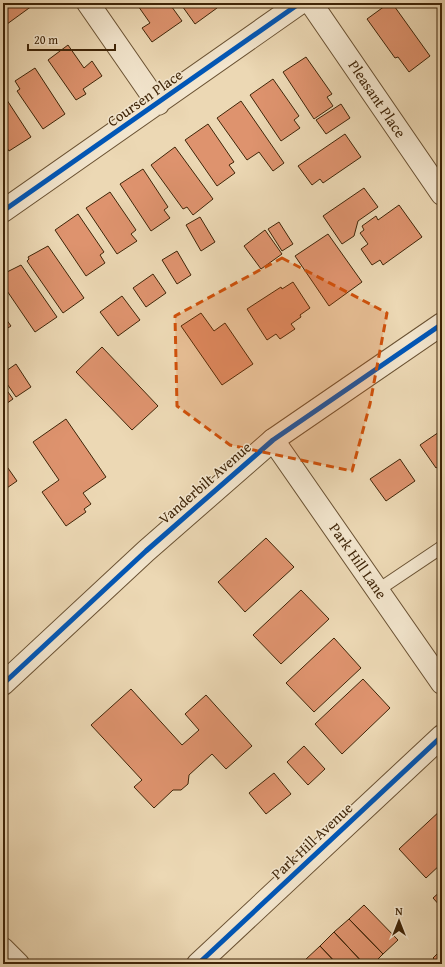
<svg xmlns="http://www.w3.org/2000/svg" width="445" height="967" viewBox="0 0 445 967" font-family="'Gentium Book Plus',serif">
<style>
.building{fill:#de936e;stroke:#3f2508}
.lines{fill:none;stroke-linecap:round;stroke-linejoin:round}
.service-casing{stroke:#6a5233;stroke-width:14}
.minor-casing{stroke:#6a5233;stroke-width:24}
.tertiary-casing{stroke:#6a5233;stroke-width:24}
.service{stroke:#f3e6ce;stroke-width:12}
.minor{stroke:#f3e6ce;stroke-width:22}
.tertiary{stroke:#f3e6ce;stroke-width:22}
.cycleway-casing{stroke:#f3e6ce;stroke-width:8}
.cycleway{stroke:#0057b8;stroke-width:5}
.marked{fill:#cf510b;fill-opacity:0.2;stroke:#cf510b;stroke-width:3;stroke-dasharray:8 5;stroke-linejoin:round}
.labels{text-anchor:middle;stroke-width:3;stroke-linejoin:round;paint-order:stroke}
.street-label{font-size:15px;fill:#3f2508;stroke:#f3e6ce}
</style>
<rect width="100%" height="100%" fill="#ecd8b4"/>
<filter id="stains"><feTurbulence type="fractalNoise" baseFrequency=".005" numOctaves="4"/><feColorMatrix values="0 0 0 0 .2 0 0 0 0 .09 0 0 0 0 .02 0 0 0 .5 -.17"/></filter>
<radialGradient id="worn" r=".72"><stop offset=".6" stop-color="#630" stop-opacity="0"/><stop offset="1" stop-color="#630" stop-opacity=".3"/></radialGradient>
<!-- building -->
<path class="building" d="M 3,3 L 36,3 L 3,27 Z
M 136,3 L 169,3 L 182,21 L 152,42 L 142,28 L 150,23 Z
M 180,3 L 213,3 L 217,8 L 195,24 Z
M 389,3 L 392,3 L 430,56 L 409,72 L 398,57 L 395,58 L 367,19 Z
M 68,45 L 84,68 L 92,61 L 102,76 L 83,89 L 86,94 L 76,100 L 48,60 Z
M 306,57 L 332,94 L 327,97 L 333,106 L 314,119 L 283,72 Z
M 35,68 L 65,114 L 43,129 L 17,91 L 20,89 L 15,81 Z
M 273,79 L 299,116 L 294,120 L 300,128 L 281,141 L 250,95 Z
M 3,94 L 31,137 L 9,151 L 3,142 Z
M 241,101 L 284,163 L 273,171 L 259,152 L 247,160 L 217,118 Z
M 341,104 L 350,118 L 326,134 L 316,120 Z
M 208,124 L 234,162 L 229,165 L 235,173 L 217,186 L 185,140 Z
M 345,134 L 361,157 L 323,183 L 320,179 L 312,185 L 298,166 Z
M 175,147 L 213,199 L 193,215 L 187,207 L 183,209 L 151,165 Z
M 143,169 L 168,207 L 164,210 L 170,218 L 151,231 L 120,184 Z
M 364,188 L 378,207 L 358,221 L 354,236 L 342,244 L 323,216 Z
M 110,192 L 136,230 L 131,234 L 137,241 L 117,254 L 86,208 Z
M 399,205 L 422,237 L 383,265 L 380,260 L 372,265 L 361,249 L 368,244 L 360,233 L 364,230 L 362,226 L 376,216 L 378,220 Z
M 78,214 L 104,252 L 100,255 L 105,263 L 86,276 L 55,230 Z
M 200,217 L 215,242 L 201,251 L 186,225 Z
M 279,222 L 293,244 L 282,251 L 268,229 Z
M 265,230 L 282,254 L 261,269 L 244,246 Z
M 328,234 L 362,282 L 329,306 L 295,256 Z
M 48,246 L 84,298 L 63,313 L 27,261 L 29,259 L 28,257 Z
M 177,251 L 191,275 L 177,284 L 162,260 Z
M 21,265 L 57,317 L 35,332 L 3,285 L 3,274 Z
M 153,274 L 166,293 L 146,307 L 133,288 Z
M 293,282 L 310,308 L 300,315 L 301,317 L 291,324 L 295,329 L 280,339 L 276,334 L 267,340 L 247,309 L 281,287 L 282,289 Z
M 122,296 L 140,320 L 118,336 L 100,312 Z
M 201,313 L 214,331 L 225,323 L 253,364 L 222,385 L 181,326 Z
M 3,315 L 11,326 L 3,331 Z
M 102,347 L 158,406 L 132,430 L 76,372 Z
M 16,364 L 31,387 L 16,397 L 3,378 L 3,373 Z
M 3,385 L 13,399 L 3,406 Z
M 66,419 L 106,477 L 83,493 L 91,504 L 84,509 L 86,512 L 66,526 L 42,492 L 59,480 L 33,442 Z
M 442,430 L 442,464 L 436,468 L 420,445 Z
M 400,459 L 415,481 L 386,501 L 370,479 Z
M 3,461 L 17,481 L 4,490 L 3,488 Z
M 266,538 L 294,567 L 245,612 L 218,582 Z
M 301,590 L 329,619 L 281,664 L 253,635 Z
M 334,638 L 361,668 L 314,712 L 286,683 Z
M 363,679 L 390,708 L 342,754 L 315,724 Z
M 131,689 L 182,745 L 199,730 L 185,714 L 206,695 L 252,746 L 226,769 L 212,754 L 189,775 L 188,784 L 181,790 L 173,790 L 154,808 L 134,787 L 142,780 L 91,725 Z
M 304,746 L 325,769 L 308,785 L 287,762 Z
M 274,773 L 291,794 L 266,814 L 249,793 Z
M 442,809 L 442,863 L 426,878 L 399,849 Z
M 442,890 L 442,908 L 433,898 Z
M 364,905 L 398,940 L 383,954 L 349,919 Z
M 349,919 L 383,954 L 373,964 L 364,964 L 334,932 Z
M 334,932 L 364,964 L 337,964 L 320,946 Z
M 320,946 L 337,964 L 309,964 L 305,960 Z
M 442,949 L 442,964 L 438,964 L 433,958 Z"/>
<g class="lines">
<defs>
<path id="service" d="M 378,590 L 442,547"/>
<path id="minor" d="M 88,3 L 158,104
M 311,3 L 442,194
M 3,211 L 300,3
M 273,440 L 442,683
M 198,964 L 442,736"/>
<path id="tertiary" d="M 3,684 L 146,551 L 273,440 L 442,324
M 3,949 L 18,964"/>
</defs>
<!-- service casing -->
<use href="#service" class="service-casing"/>
<!-- minor casing -->
<use href="#minor" class="minor-casing"/>
<!-- tertiary casing -->
<use href="#tertiary" class="tertiary-casing"/>
<!-- service -->
<use href="#service" class="service"/>
<!-- minor -->
<use href="#minor" class="minor"/>
<!-- tertiary -->
<use href="#tertiary" class="tertiary"/>
<defs>
<path id="cycleway" d="M 3,211 L 300,3
M 3,684 L 146,551 L 273,440 L 442,324
M 198,964 L 442,736"/>
</defs>
<!-- cycleway casing -->
<use href="#cycleway" class="cycleway-casing"/>
<!-- cycleway -->
<use href="#cycleway" class="cycleway"/>
</g>
<!-- marked area -->
<path class="marked" d="M 282,258 L 387,313 L 370,404 L 352,471 L 230,445 L 177,406 L 175,316 Z"/>
<g class="labels">
<!-- street labels -->
<g class="street-label">
<text transform="translate(145 98) rotate(-35)" y="5">Coursen Place</text>
<text transform="translate(377 99) rotate(56)" y="5">Pleasant Place</text>
<text transform="translate(205 483) rotate(-41)" y="5">Vanderbilt Avenue</text>
<text transform="translate(358 561) rotate(55)" y="5">Park Hill Lane</text>
<text transform="translate(312 841) rotate(-43)" y="5">Park Hill Avenue</text>
</g>
</g>
<!-- margin -->
<rect width="445" height="967" fill="none" stroke="#ecd8b4" stroke-width="16"/>
<rect x="4" y="4" width="437" height="959" fill="none" stroke="#3f2508" stroke-width="2"/>
<rect x="8" y="8" width="429" height="951" fill="none" stroke="#3f2508"/>
<!-- north arrow -->
<g transform="translate(399 921)" stroke="#f3e6ce" stroke-width="3" paint-order="stroke">
<path d="M0-3L7 15L0 10L-7 15Z" fill="#3f2508"/>
<text y="-6" font-size="11" font-weight="bold" text-anchor="middle" fill="#3f2508">N</text>
</g>
<!-- scale -->
<path d="M28 44v6h87v-6" fill="none" stroke="#3f2508" stroke-width="2"/>
<text x="34" y="44" font-size="12" fill="#3f2508" stroke="#f3e6ce" stroke-width="3" paint-order="stroke">20 m</text>
<rect width="100%" height="100%" filter="url(#stains)"/>
<rect width="100%" height="100%" fill="url(#worn)"/>
</svg>
